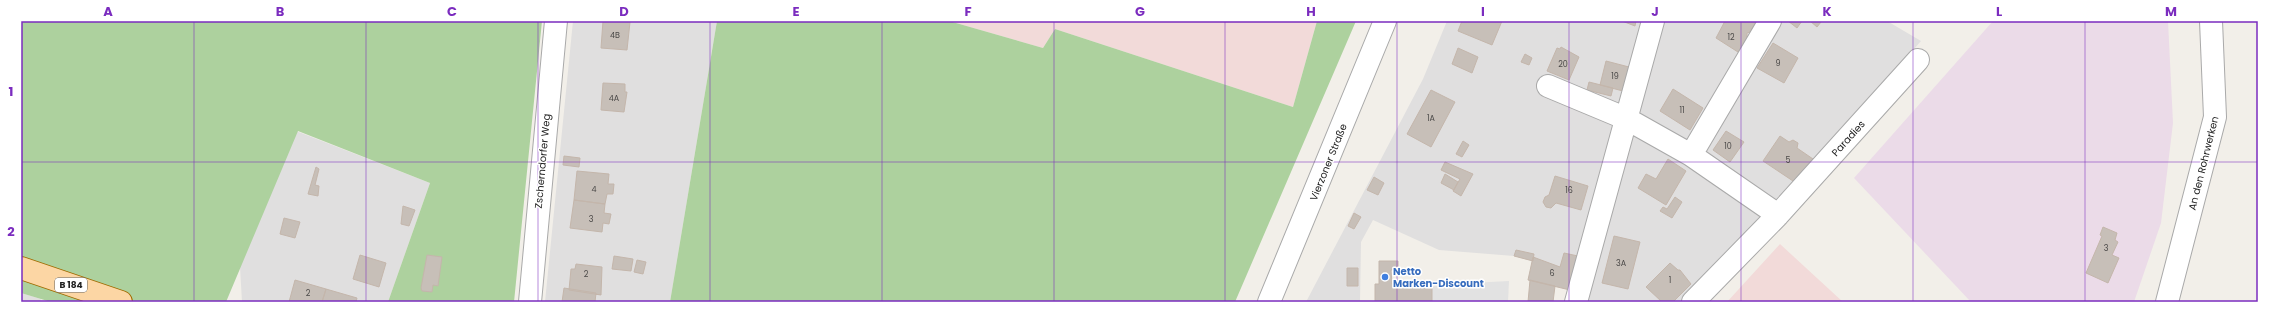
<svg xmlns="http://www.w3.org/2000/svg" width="2279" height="323" viewBox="0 0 2279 323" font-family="Poppins,sans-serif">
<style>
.residential{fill:#e0dfdf}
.commercial{fill:#f2dad9}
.industrial{fill:#ebdbe8}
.forest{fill:#add19e}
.parking{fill:#e2e2e2}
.building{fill:#c7bfb8;stroke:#c4b6ab}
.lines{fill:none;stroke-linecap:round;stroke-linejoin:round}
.minor-casing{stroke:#a9a9a9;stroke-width:24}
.major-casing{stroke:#a06b00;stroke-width:24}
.minor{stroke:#fff;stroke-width:22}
.major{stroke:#fcd6a4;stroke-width:22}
.grid{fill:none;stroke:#7b2cbf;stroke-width:1;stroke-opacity:0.55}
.shop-dot{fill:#3f7fe0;stroke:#fff;stroke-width:1.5}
.labels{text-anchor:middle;stroke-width:3;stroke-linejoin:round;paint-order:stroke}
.number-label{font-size:8px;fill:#4b4948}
.shield{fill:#fff;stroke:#646464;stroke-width:1}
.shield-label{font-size:9px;font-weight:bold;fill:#222}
.street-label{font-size:10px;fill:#222;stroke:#fff}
.shop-label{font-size:10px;font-weight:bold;fill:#366cbe;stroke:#fff;text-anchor:start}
.neatline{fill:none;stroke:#7b2cbf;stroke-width:1.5}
.grid-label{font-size:13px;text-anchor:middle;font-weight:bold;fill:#7b2cbf}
</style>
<rect width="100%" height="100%" fill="#f2efe9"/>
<!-- residential -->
<path class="residential" d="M 573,21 L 717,21 L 670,302 L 545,302 Z
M 1447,21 L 1887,21 L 1921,41 L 1838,136 L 1685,302 L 1584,302 L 1570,290 L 1528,280 L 1532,261 L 1514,256 L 1439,250 L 1373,220 L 1361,242 L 1360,302 L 1306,302 L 1423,79 Z
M 255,115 L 430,183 L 388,302 L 242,302 L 240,267 Z
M 21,293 L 41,299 L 40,302 L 21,302 Z"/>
<!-- commercial -->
<path class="commercial" d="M 949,21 L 1317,21 L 1293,107 L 1055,29 L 1043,48 Z
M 1780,244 L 1843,302 L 1727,302 Z"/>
<!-- industrial -->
<path class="industrial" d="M 1993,21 L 2168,21 L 2173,123 L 2161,223 L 2134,302 L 1971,302 L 1854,178 Z"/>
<!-- forest -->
<path class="forest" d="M 21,21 L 542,21 L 514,302 L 388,302 L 430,183 L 298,131 L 226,302 L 51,302 L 21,293 Z
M 717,21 L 949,21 L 1043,48 L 1055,29 L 1293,107 L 1317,21 L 1356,21 L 1235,302 L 670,302 Z"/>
<!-- parking -->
<path class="parking" d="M 1509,281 L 1508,302 L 1432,302 L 1432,285 Z"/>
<!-- building -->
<path class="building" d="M 603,21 L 630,22 L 627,50 L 601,48 Z
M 1462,21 L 1502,21 L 1492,45 L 1458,31 Z
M 1622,21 L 1636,21 L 1635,26 Z
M 1725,21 L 1756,22 L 1750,32 L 1747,33 L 1747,38 L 1738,52 L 1716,38 Z
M 1788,21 L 1802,21 L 1797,28 Z
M 1810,21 L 1821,21 L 1821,22 L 1817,27 Z
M 1773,43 L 1798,58 L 1784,83 L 1757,68 Z
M 1561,47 L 1579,57 L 1569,80 L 1547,71 L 1557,48 L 1560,49 Z
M 1458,48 L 1478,57 L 1472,73 L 1452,64 Z
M 1525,54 L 1532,58 L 1529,65 L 1521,62 Z
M 1606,61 L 1629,67 L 1623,91 L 1600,85 Z
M 1589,82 L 1613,88 L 1611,96 L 1587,90 Z
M 603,83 L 625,84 L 625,92 L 627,92 L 624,112 L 601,110 Z
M 1673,89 L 1703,108 L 1690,130 L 1660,111 Z
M 1431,90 L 1455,102 L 1431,147 L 1407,134 Z
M 1726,131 L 1744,142 L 1730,162 L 1713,150 Z
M 1780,136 L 1789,142 L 1793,140 L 1798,143 L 1797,148 L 1813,159 L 1796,183 L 1763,161 Z
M 1463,141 L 1469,145 L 1462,157 L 1456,154 Z
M 564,156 L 580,158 L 579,167 L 563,165 Z
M 1668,159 L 1686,171 L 1666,205 L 1638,188 L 1646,174 L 1656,179 Z
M 1445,162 L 1473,174 L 1461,196 L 1453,191 L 1460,179 L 1441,170 Z
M 316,167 L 319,169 L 315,185 L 319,186 L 318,196 L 308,194 Z
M 577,171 L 609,174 L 608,184 L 614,184 L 613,194 L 607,194 L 605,204 L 574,200 Z
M 1445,174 L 1458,182 L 1454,190 L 1441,183 Z
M 1555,176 L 1588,186 L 1581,210 L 1556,203 L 1551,208 L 1546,207 L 1543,202 L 1545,197 L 1549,195 Z
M 1374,177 L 1384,183 L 1378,195 L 1367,190 Z
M 1675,197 L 1682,202 L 1672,218 L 1660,211 L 1663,207 L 1667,209 Z
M 574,200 L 605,204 L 604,213 L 611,214 L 609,224 L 603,223 L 602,232 L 570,228 Z
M 403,206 L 415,210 L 409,226 L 401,224 Z
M 1354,213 L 1361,217 L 1354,229 L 1348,226 Z
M 284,218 L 300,222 L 295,238 L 280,234 Z
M 2103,227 L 2117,233 L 2115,240 L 2118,242 L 2112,255 L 2119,258 L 2108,283 L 2086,273 L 2102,236 L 2100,235 Z
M 1614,236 L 1640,242 L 1628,289 L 1602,283 Z
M 1516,250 L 1534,254 L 1533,261 L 1514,256 Z
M 1564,253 L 1578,256 L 1570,290 L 1528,280 L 1533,257 L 1560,267 Z
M 360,255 L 386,263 L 379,287 L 353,279 Z
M 427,255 L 442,257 L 438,286 L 433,285 L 432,292 L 422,291 L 421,288 Z
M 614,256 L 633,259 L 631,271 L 612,269 Z
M 637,260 L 646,262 L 643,274 L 634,272 Z
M 1379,261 L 1398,261 L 1398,270 L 1391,270 L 1392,284 L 1432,285 L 1432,302 L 1375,302 L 1375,284 L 1379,284 Z
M 1670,263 L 1678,270 L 1680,270 L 1691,284 L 1673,302 L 1662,302 L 1646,287 Z
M 576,264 L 602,267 L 601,295 L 569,290 L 571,269 L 575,269 Z
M 1347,268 L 1358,268 L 1358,286 L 1347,286 Z
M 295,280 L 326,289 L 322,302 L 289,302 Z
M 1530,280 L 1555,286 L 1553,302 L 1528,302 Z
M 564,288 L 596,293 L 595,302 L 562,302 Z
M 326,289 L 357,298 L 356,302 L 322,302 Z"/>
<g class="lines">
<defs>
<path id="minor" d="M 1548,86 L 1627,119 L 1691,155 L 1778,215
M 1691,155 L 1770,21
M 530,302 L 556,21
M 1269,302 L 1385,21
M 1576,302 L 1653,21
M 1693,302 L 1778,215 L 1918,60
M 2167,302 L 2215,117 L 2211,21"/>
<path id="major" d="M 21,268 L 121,302"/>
</defs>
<!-- minor casing -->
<use href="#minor" class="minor-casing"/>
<!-- major casing -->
<use href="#major" class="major-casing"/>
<!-- minor -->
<use href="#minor" class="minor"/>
<!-- major -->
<use href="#major" class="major"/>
</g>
<!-- grid -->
<path class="grid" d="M 194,21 L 194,302M 366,21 L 366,302M 538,21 L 538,302M 710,21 L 710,302M 882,21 L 882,302M 1054,21 L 1054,302M 1225,21 L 1225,302M 1397,21 L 1397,302M 1569,21 L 1569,302M 1741,21 L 1741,302M 1913,21 L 1913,302M 2085,21 L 2085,302M 21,162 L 2258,162"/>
<!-- markers -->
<circle class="shop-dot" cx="1385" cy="277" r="4"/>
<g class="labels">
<!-- number labels -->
<g class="number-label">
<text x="615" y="38">4B</text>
<text x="1731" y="40">12</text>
<text x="1778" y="66">9</text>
<text x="1563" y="67">20</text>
<text x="1615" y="79">19</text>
<text x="614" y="101">4A</text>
<text x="1682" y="113">11</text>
<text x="1431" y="121">1A</text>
<text x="1728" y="149">10</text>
<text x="1788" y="163">5</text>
<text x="594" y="192">4</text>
<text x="1569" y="193">16</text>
<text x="591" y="222">3</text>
<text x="2106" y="251">3</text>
<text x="1621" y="266">3A</text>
<text x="1552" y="276">6</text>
<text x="586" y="277">2</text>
<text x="1670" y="283">1</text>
<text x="308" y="296">2</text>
</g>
<!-- shield labels -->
<rect class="shield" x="55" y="278" width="32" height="14" rx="3"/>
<g class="shield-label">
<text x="71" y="288">B 184</text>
</g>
<!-- street labels -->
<g class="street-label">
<text transform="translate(1848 138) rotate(-48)" y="4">Paradies</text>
<text transform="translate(542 161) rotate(-85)" y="4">Zscherndorfer Weg</text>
<text transform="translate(1328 162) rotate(-68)" y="4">Vierzoner Straße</text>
<text transform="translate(2203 163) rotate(-76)" y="4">An den Rohrwerken</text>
</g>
<!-- shop labels -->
<g class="shop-label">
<text x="1393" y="275">Netto<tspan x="1393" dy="12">Marken-Discount</tspan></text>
</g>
</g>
<!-- border -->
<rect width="2279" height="323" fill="none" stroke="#ffffff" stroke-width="44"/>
<rect x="22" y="22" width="2235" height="279" class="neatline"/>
<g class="grid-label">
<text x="108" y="16">A</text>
<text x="280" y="16">B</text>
<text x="452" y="16">C</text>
<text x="624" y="16">D</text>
<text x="796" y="16">E</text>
<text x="968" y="16">F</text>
<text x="1140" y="16">G</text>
<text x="1311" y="16">H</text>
<text x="1483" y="16">I</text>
<text x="1655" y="16">J</text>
<text x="1827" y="16">K</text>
<text x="1999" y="16">L</text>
<text x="2171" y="16">M</text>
<text x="11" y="96">1</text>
<text x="11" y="236">2</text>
</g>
</svg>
